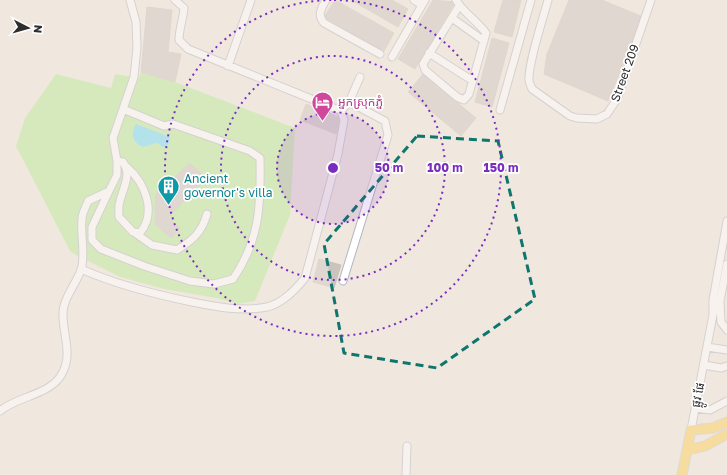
<svg xmlns="http://www.w3.org/2000/svg" width="727" height="475" viewBox="0 0 727 475" font-family="'Golos Text','Noto Sans Khmer',sans-serif">
<style>
.green{fill:#b7eb96}
.water{fill:#68dcfb}
.building{fill:#cbc4be;stroke:#ccc3b7}
.lines{fill:none;stroke-linecap:round;stroke-linejoin:round}
.minor-casing{stroke:#b2b6c2;stroke-width:9}
.major-casing{stroke:#c8c8c8;stroke-width:11}
.minor{stroke:#fff;stroke-width:7}
.major{stroke:#ffce54;stroke-width:9}
.marked{fill:none;stroke:#0f766e;stroke-width:3;stroke-dasharray:8 5;stroke-linejoin:round}
.ring{fill:none;stroke:#7b2cbf;stroke-width:2;stroke-dasharray:2 4}
.labels{text-anchor:middle;stroke-width:3.5;stroke-linejoin:round;paint-order:stroke}
.street-label{font-size:12px;fill:#2d2d2d;stroke:#fff}
.hotel-label{font-size:12px;fill:#b23c85;stroke:#fff;text-anchor:start}
.culture-label{font-size:12px;fill:#0d838f;stroke:#fff;text-anchor:start}
.centre{fill:#7b2cbf;stroke:#fff;stroke-width:2}
.ring-label{font-size:12px;text-anchor:middle;font-weight:bold;fill:#7b2cbf;stroke:#fff;stroke-width:3.5;stroke-linejoin:round;paint-order:stroke}
</style>
<rect width="100%" height="100%" fill="#f0e7de"/>
<!-- green -->
<path class="green" d="M 141,72 L 175,82 L 295,128 L 290,215 L 255,301 L 238,304 L 216,298 L 164,289 L 120,277 L 74,254 L 70,251 L 16,146 L 25,118 L 56,74 L 111,88 L 115,74 L 139,78 Z"/>
<!-- water -->
<path class="water" d="M 136,124 L 170,137 C 170,143 168,146 163,147 L 157,143 L 143,147 C 132,142 130,134 136,124 Z"/>
<!-- building -->
<path class="building" d="M 335,0 L 394,33 L 384,51 L 324,17 Z
M 351,0 L 392,0 L 408,9 L 398,27 Z
M 433,0 L 455,2 L 415,69 L 398,59 Z
M 503,0 L 521,0 L 512,37 L 494,32 Z
M 569,0 L 602,0 L 643,17 L 608,101 L 544,74 L 547,54 Z
M 147,7 L 172,10 L 168,52 L 181,54 L 175,82 L 141,72 Z
M 492,38 L 509,43 L 492,107 L 475,102 Z
M 423,74 L 476,118 L 461,136 L 408,92 Z
M 306,104 L 342,118 L 336,134 L 300,120 Z
M 190,163 L 206,178 L 168,218 L 180,228 L 171,238 L 155,224 L 156,194 Z
M 319,259 L 341,265 L 334,288 L 313,282 Z"/>
<g class="lines">
<defs>
<path id="minor" d="M 326,0 C 321,9 317,15 324,23 L 380,54
M 414,0 L 422,5
M 456,0 C 462,11 477,21 486,33 L 469,94 L 464,100 L 457,97 L 425,70 L 423,64 L 459,6
M 548,0 C 543,19 528,63 529,80 C 529,83 531,86 532,89 L 570,116 L 577,118 L 597,119 L 607,114 L 617,99 L 651,0
M 452,18 L 484,41
M 429,53 L 473,81
M 392,57 L 425,0
M 228,66 L 251,0
M 500,110 L 531,0
M 341,111 L 349,102 L 360,77
M 117,161 L 123,162 C 132,175 123,188 120,201 C 118,206 119,212 119,217 L 133,232 L 140,233 C 157,212 145,183 127,167
M 109,191 L 92,227 L 92,240 L 101,249 L 144,266 L 190,281 L 214,284 L 233,279 C 260,240 261,204 260,158 L 250,151 L 173,124 L 164,126 L 123,109
M 135,233 L 152,245 L 177,250 C 193,240 202,232 207,214
M 81,269 C 117,285 153,294 192,302 C 217,307 242,312 267,307 C 283,303 295,290 305,278 L 338,154 L 344,120 L 341,111 L 188,49 L 179,40 C 179,29 183,20 184,8 L 175,0
M 343,281 L 388,135 L 385,121 L 349,102
M 720,302 L 721,322 L 727,330
M 713,314 L 720,301 L 727,264
M 707,347 L 727,350
M 704,365 L 721,368 L 727,366
M 695,408 L 710,410 L 727,401
M 0,411 C 18,396 46,396 60,377 C 74,356 63,337 63,315 C 62,300 76,284 81,270 C 86,254 80,235 82,219 C 82,213 86,207 88,201 L 109,191 L 117,175 L 117,161 L 113,138 L 134,77 L 137,47 L 136,22 L 130,0
M 691,430 L 713,315 L 713,300 L 727,221
M 406,475 L 407,446"/>
<path id="major" d="M 687,450 L 705,446 L 727,434
M 682,475 L 691,430 L 713,428 L 727,422"/>
</defs>
<!-- minor casing -->
<use href="#minor" class="minor-casing"/>
<!-- major casing -->
<use href="#major" class="major-casing"/>
<!-- minor -->
<use href="#minor" class="minor"/>
<!-- major -->
<use href="#major" class="major"/>
</g>
<!-- marked area -->
<path d="M0 0H727V475H0ZM 417,136 L 498,141 L 535,299 L 437,368 L 344,353 L 324,244 Z" fill="#f0e7de" fill-opacity=".55" fill-rule="evenodd"/>
<path class="marked" d="M 417,136 L 498,141 L 535,299 L 437,368 L 344,353 L 324,244 Z"/>
<!-- distance rings -->
<circle cx="333" cy="168" r="56" fill="#7b2cbf" fill-opacity=".12"/>
<g class="ring">
<circle cx="333" cy="168" r="56"/>
<circle cx="333" cy="168" r="112"/>
<path d="M334 0A168 168 0 1 1 332 0"/>
</g>
<!-- icons -->
<defs>
<symbol id="hotel-pin" viewBox="-11 -11 22 30"><path d="M0 17L-7.5 6A9.5 9.5 0 1 1 7.5 6Z" fill="#d1479c" stroke="#fff"/><path d="M-6-4.5h1.5V1H6V5H4.5V3h-9V5H-6ZM-4 0a1.8 1.8 0 1 1 3.6 0ZM.5 0V-2.5h3Q6-2.5 6 0Z" fill="#fff"/></symbol>
<symbol id="building-pin" viewBox="-11 -11 22 30"><path d="M0 17L-7.5 6A9.5 9.5 0 1 1 7.5 6Z" fill="#0f9aa8" stroke="#fff"/><path d="M-4-6H4V6H1V3H-1V6H-4ZM-2.5-4.3h1.7v1.8h-1.7ZM.8-4.3h1.7v1.8H.8ZM-2.5-1h1.7V.8h-1.7ZM.8-1h1.7V.8H.8Z" fill="#fff"/></symbol>
</defs>
<g fill-rule="evenodd">
<use href="#hotel-pin" x="310" y="90" width="25" height="34"/>
<use href="#building-pin" x="156" y="174" width="25" height="34"/>
</g>
<g class="labels">
<!-- street labels -->
<g class="street-label">
<text transform="translate(625 73) rotate(-70)" y="4">Street 209</text>
<text transform="translate(698 395) rotate(-79)" y="4">ផ្លូវ ផែ</text>
</g>
<!-- hotel labels -->
<g class="hotel-label">
<text x="338" y="106">អ្នកស្រុកភ្នំ</text>
</g>
<!-- culture labels -->
<g class="culture-label">
<text x="184" y="183">Ancient<tspan x="184" dy="14">governor's villa</tspan></text>
</g>
</g>
<circle cx="333" cy="168" r="6" class="centre"/>
<g class="ring-label">
<text x="389" y="172">50 m</text>
<text x="445" y="172">100 m</text>
<text x="501" y="172">150 m</text>
</g>
<!-- north arrow -->
<g transform="translate(28 28) rotate(96)" stroke="#ffffff" stroke-width="3" paint-order="stroke">
<path d="M0-3L7 15L0 10L-7 15Z" fill="#2d2d2d"/>
<text y="-6" font-size="11" font-weight="bold" text-anchor="middle" fill="#2d2d2d">N</text>
</g>
</svg>
